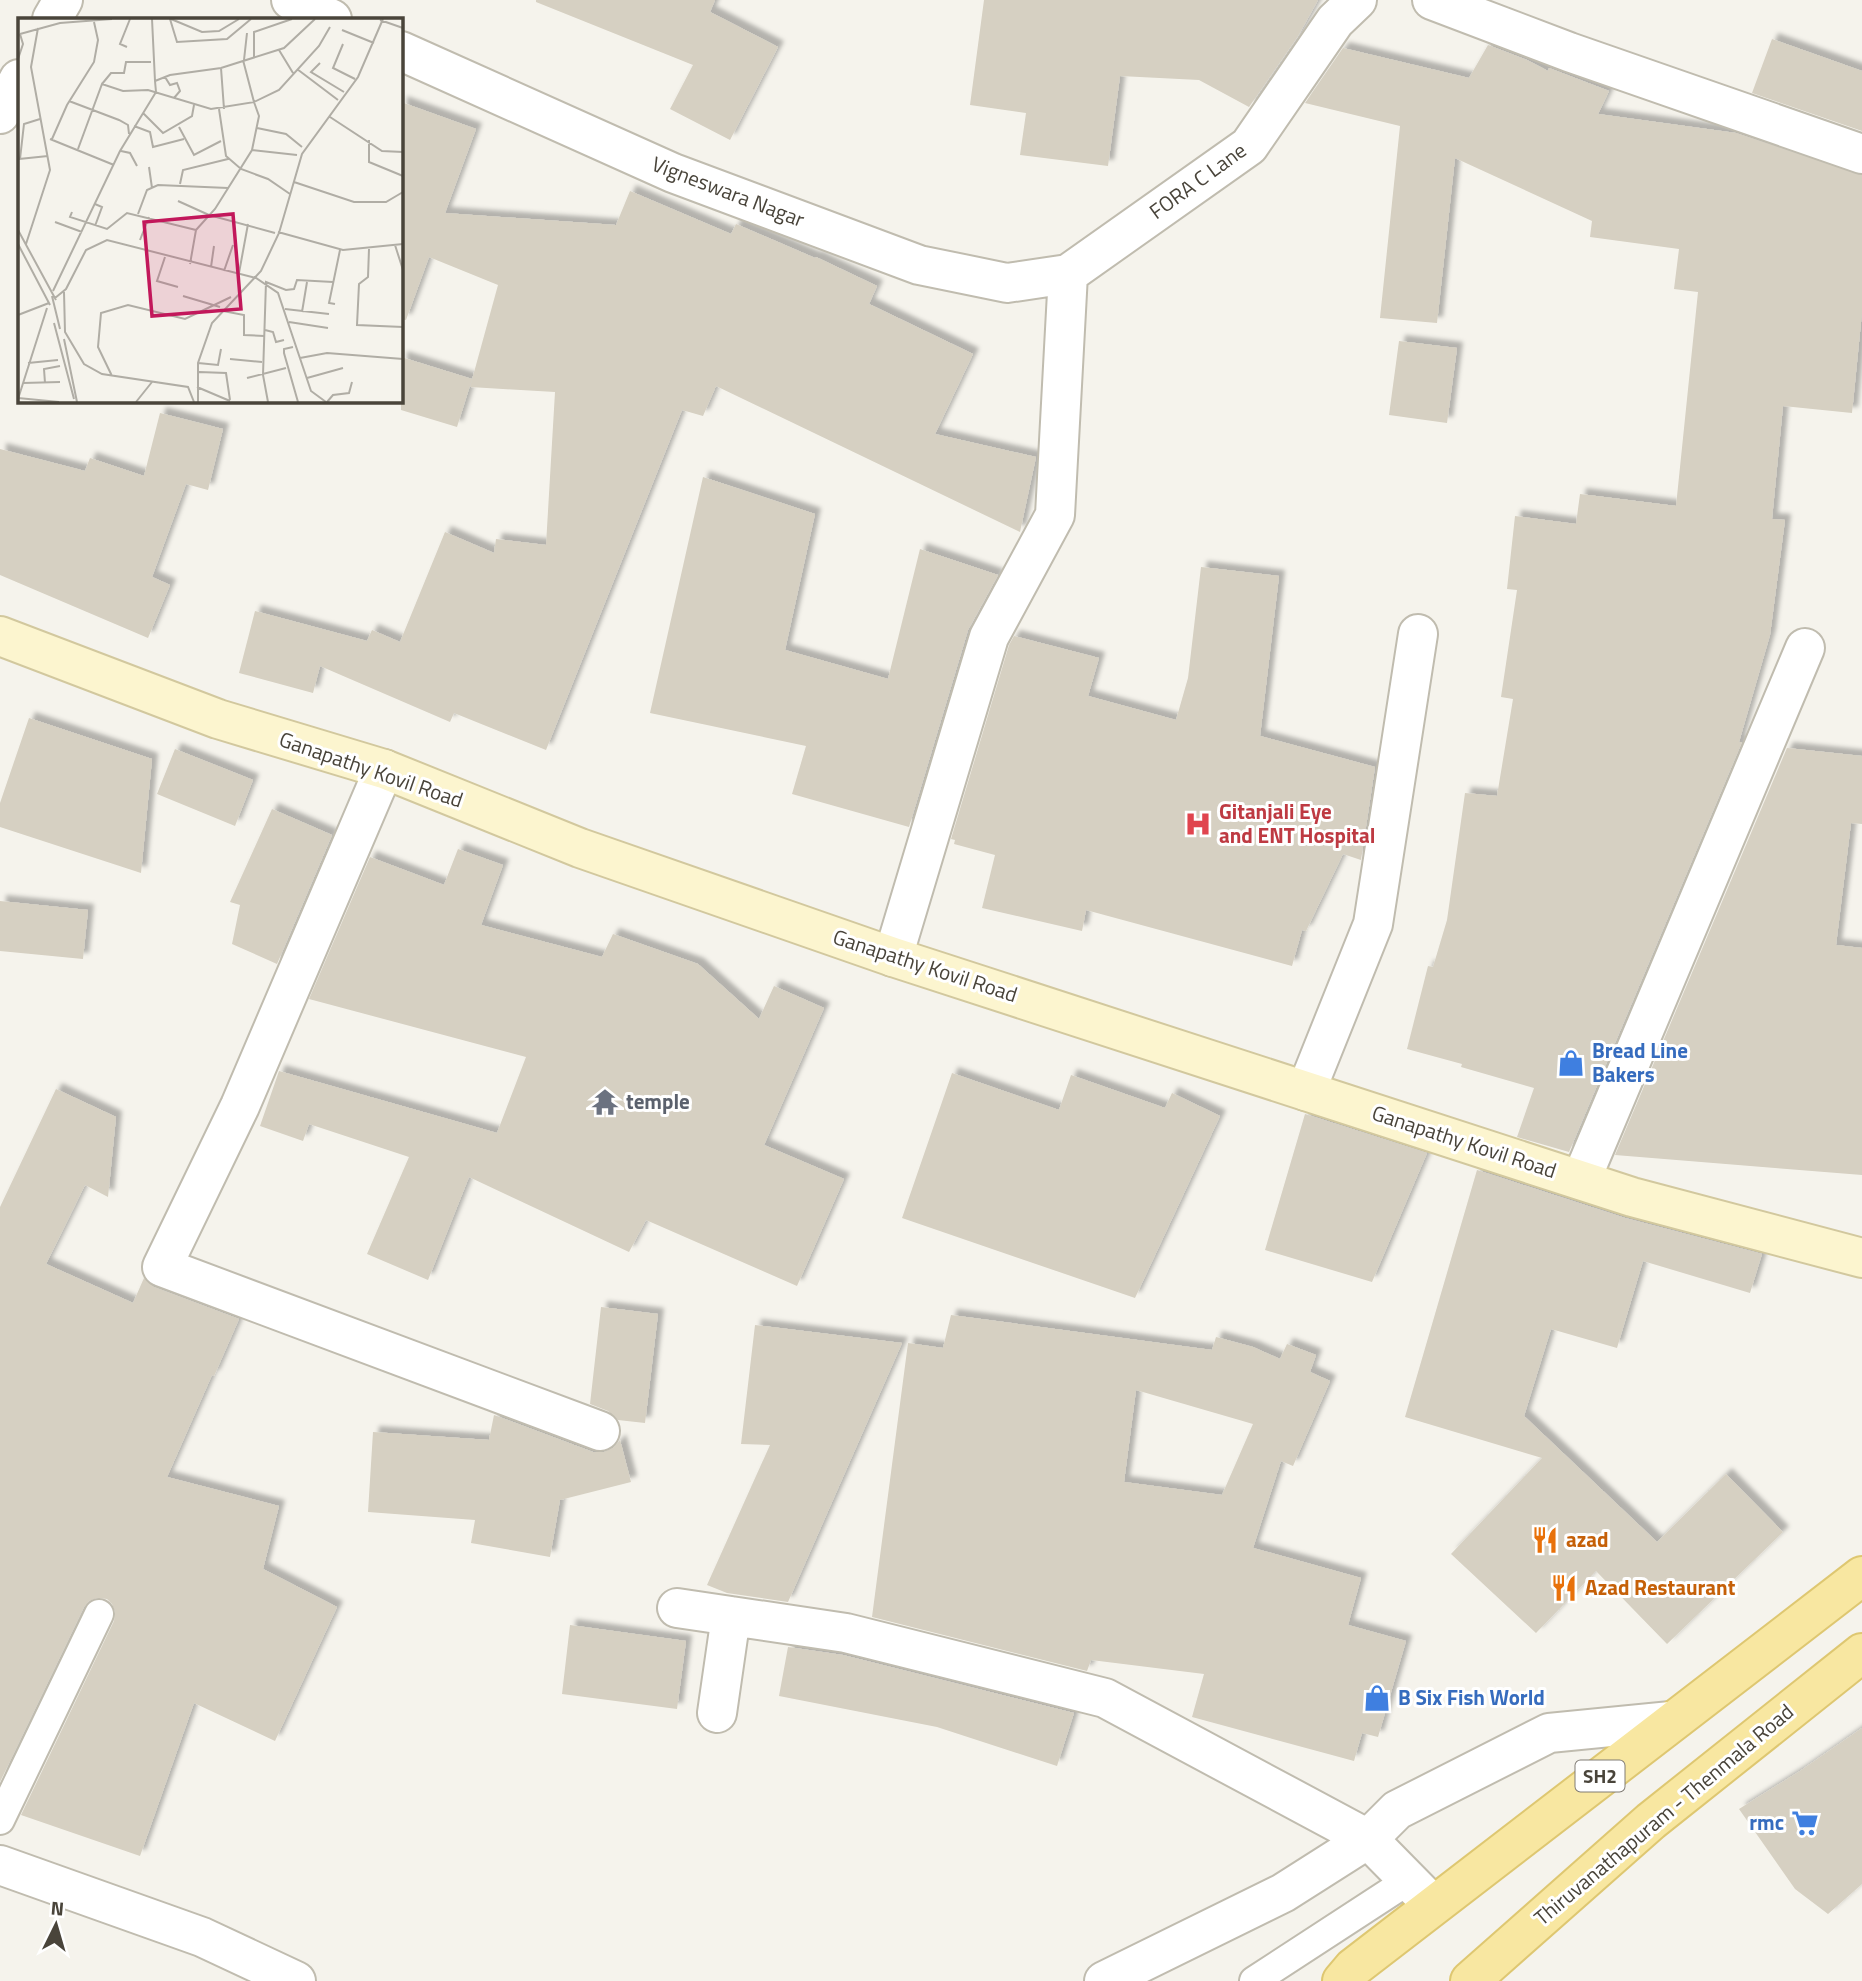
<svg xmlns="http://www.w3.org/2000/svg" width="1862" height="1981" viewBox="0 0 1862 1981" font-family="'Titillium Web',sans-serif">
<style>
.building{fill:#d6d0c2;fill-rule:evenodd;filter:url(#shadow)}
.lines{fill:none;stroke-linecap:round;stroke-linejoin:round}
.service-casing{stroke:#c0bcaf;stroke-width:32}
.minor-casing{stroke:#c0bcaf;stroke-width:42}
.secondary-casing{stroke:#d2c89e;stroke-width:42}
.primary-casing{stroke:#dec771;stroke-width:42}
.service{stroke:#fff;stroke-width:28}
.minor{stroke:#fff;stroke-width:38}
.secondary{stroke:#fcf5cf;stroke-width:38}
.primary{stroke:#f8e7a1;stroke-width:38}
.labels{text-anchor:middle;stroke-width:6;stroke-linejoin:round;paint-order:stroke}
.shield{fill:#fff;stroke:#807c75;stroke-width:2}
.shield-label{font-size:19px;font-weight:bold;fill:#49443a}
.street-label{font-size:21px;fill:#49443a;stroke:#fff}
.health-label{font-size:21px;font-weight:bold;fill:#be3a42;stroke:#fff;text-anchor:start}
.shop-label{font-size:21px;font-weight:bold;fill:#366cbe;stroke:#fff;text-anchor:start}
.worship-label{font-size:21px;font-weight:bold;fill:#5b616d;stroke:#fff;text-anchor:start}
.food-label{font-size:21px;font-weight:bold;fill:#c56008;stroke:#fff;text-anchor:start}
.inset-road{fill:none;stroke:#b0ada5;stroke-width:2}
.view{fill:#c2185b;fill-opacity:0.15;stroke:#c2185b;stroke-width:3.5}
.inset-edge{fill:none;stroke:#49443a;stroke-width:3.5}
</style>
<defs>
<filter id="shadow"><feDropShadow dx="6" dy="-6" stdDeviation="2" flood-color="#0004"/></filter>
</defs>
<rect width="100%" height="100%" fill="#f5f3ec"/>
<!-- building -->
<path class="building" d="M 536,0 L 715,0 L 710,12 L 778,47 L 730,140 L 670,109 L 693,65 L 536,2 Z
M 984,0 L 1318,0 L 1298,36 L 1249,107 L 1199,80 L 1120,76 L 1108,166 L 1020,155 L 1026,113 L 970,105 Z
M 1772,39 L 1862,71 L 1862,131 L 1752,93 Z
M 1488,45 L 1527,60 L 1548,71 L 1549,68 L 1609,91 L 1598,114 L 1736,133 L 1862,175 L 1862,312 L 1852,413 L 1783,406 L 1772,519 L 1785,520 L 1770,635 L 1739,742 L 1742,742 L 1569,1152 L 1517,1137 L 1534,1088 L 1461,1067 L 1462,1064 L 1407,1049 L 1428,966 L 1433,967 L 1447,920 L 1465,793 L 1497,796 L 1513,699 L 1501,697 L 1517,590 L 1507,589 L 1515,516 L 1576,524 L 1580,494 L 1676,506 L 1698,292 L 1674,289 L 1679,249 L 1590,237 L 1592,221 L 1455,158 L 1437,323 L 1380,318 L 1400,126 L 1305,103 L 1343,48 L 1469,78 Z
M 401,102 L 476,129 L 445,213 L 616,225 L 630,191 L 731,234 L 736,224 L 815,258 L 816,257 L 877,286 L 869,304 L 973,354 L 935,434 L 1036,457 L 1020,532 L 716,386 L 703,416 L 682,410 L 546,750 L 454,713 L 450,722 L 320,666 L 313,693 L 239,673 L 255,611 L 367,641 L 372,630 L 400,642 L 445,532 L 494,553 L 496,539 L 546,545 L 555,392 L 470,387 L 498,285 L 429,257 L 406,320 L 401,319 Z
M 1399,341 L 1457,348 L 1447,423 L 1389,415 Z
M 401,357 L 472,379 L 457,427 L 401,410 Z
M 160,413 L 223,429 L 208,490 L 186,484 L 152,577 L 170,585 L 148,638 L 0,575 L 0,449 L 85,471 L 90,458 L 144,476 Z
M 703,477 L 815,514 L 785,650 L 888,679 L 920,549 L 998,575 L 968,630 L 909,827 L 792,794 L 806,746 L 650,713 Z
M 1201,567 L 1279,576 L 1260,736 L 1375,767 L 1361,860 L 1343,854 L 1306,931 L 1302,930 L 1292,966 L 1086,910 L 1082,931 L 982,908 L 995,855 L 954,844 L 955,840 L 951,839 L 1009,645 L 1014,636 L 1099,658 L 1088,696 L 1176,720 L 1188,678 Z
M 29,718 L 152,759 L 141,873 L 0,827 L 0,803 Z
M 1787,748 L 1862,756 L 1862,824 L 1851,823 L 1836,945 L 1862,948 L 1862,1175 L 1615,1155 Z
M 175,749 L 253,780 L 235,826 L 157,794 Z
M 272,809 L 332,835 L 277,964 L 232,944 L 240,905 L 230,902 Z
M 458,849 L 503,865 L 481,925 L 602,957 L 613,934 L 698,964 L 759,1019 L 774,986 L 824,1008 L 764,1145 L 844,1179 L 797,1286 L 646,1220 L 629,1252 L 469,1177 L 428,1280 L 367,1254 L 409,1157 L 309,1124 L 303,1141 L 260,1126 L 279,1071 L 497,1133 L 526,1057 L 309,999 L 370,857 L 444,885 Z
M 0,901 L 88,910 L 83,959 L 0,951 Z
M 952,1073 L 1059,1110 L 1071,1075 L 1165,1108 L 1172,1093 L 1220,1116 L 1135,1298 L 902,1218 Z
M 56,1089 L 116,1117 L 108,1197 L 85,1185 L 46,1264 L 133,1303 L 144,1278 L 154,1287 L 239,1319 L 214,1376 L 212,1375 L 167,1477 L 279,1506 L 263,1569 L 337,1607 L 275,1741 L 194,1703 L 140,1856 L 21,1815 L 114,1621 L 115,1612 L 112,1604 L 107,1599 L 97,1598 L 89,1601 L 84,1607 L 0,1782 L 0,1207 Z
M 1305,1114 L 1427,1153 L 1372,1282 L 1265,1250 Z
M 1477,1170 L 1625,1218 L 1762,1254 L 1750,1293 L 1643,1261 L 1617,1348 L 1551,1329 L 1524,1416 L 1657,1542 L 1726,1474 L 1783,1532 L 1667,1644 L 1596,1571 L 1536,1633 L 1451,1554 L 1542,1458 L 1405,1417 Z
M 601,1307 L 658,1314 L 645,1423 L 618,1420 L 608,1411 L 590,1404 Z
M 951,1315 L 1212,1350 L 1216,1337 L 1253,1347 L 1280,1359 L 1287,1344 L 1316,1355 L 1310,1372 L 1330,1381 L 1293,1466 L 1281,1461 L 1253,1548 L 1361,1578 L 1348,1625 L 1406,1641 L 1378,1737 L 1362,1733 L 1354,1761 L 1192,1717 L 1204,1674 L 1091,1660 L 1087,1671 L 872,1617 L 908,1343 L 943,1348 ZM 1136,1390 L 1253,1424 L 1222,1495 L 1124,1482 Z
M 755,1325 L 902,1343 L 788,1602 L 727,1593 L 707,1585 L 770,1445 L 741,1444 Z
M 494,1415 L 593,1452 L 604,1452 L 613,1448 L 620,1440 L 631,1482 L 560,1500 L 550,1557 L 471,1543 L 475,1520 L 368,1512 L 373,1432 L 489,1440 Z
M 570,1625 L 686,1641 L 677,1709 L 562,1694 Z
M 788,1647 L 843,1655 L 1074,1713 L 1057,1766 L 937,1727 L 779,1696 Z
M 1862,1728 L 1862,1884 L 1828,1914 L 1795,1889 L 1739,1809 L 1800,1771 Z"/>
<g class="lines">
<defs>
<path id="service" d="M 0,1820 L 99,1614
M 1254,1981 L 1409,1880"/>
<path id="minor" d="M 291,0 L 332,19
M 1432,0 L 1569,52 L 1862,154
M 52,19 L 63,0
M 401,51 L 673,173 L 919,265 L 1007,283 L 1068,274 L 1249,146 L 1335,21 L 1357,0
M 0,114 L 19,79
M 384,769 L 240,1106 L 162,1267 L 600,1431
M 893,957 L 989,637 L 1055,515 L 1068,274
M 1306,1091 L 1373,924 L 1418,634
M 1581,1180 L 1805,648
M 677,1608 L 846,1633 L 1105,1698 L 1368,1839 L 1433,1905
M 717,1713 L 731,1616
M 0,1865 L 202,1937 L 296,1981
M 1104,1981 L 1283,1893 L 1368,1839 L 1397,1810 L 1549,1733 L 1671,1721"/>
<path id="secondary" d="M 0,636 L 218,719 L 384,769 L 580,848 L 893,957 L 1632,1197 L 1862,1258"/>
<path id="primary" d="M 1342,1981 L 1353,1968 L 1862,1576
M 1470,1981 L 1651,1821 L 1862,1653"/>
</defs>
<!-- service casing -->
<use href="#service" class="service-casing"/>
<!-- minor casing -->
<use href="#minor" class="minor-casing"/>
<!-- secondary casing -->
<use href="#secondary" class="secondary-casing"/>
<!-- primary casing -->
<use href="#primary" class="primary-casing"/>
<!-- service -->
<use href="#service" class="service"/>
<!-- minor -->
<use href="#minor" class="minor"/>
<!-- secondary -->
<use href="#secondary" class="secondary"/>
<!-- primary -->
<use href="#primary" class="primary"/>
</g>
<!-- icons -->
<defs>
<symbol id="hospital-bare" viewBox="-9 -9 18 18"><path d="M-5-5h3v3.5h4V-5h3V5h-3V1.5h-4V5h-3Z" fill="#e0444e" stroke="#fff" stroke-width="2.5" paint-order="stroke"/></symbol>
<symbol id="shop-bare" viewBox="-9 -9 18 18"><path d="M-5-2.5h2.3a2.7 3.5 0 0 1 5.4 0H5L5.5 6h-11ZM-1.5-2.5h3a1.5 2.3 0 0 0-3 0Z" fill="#3f7fe0" stroke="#fff" stroke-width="2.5" paint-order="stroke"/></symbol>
<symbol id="temple-bare" viewBox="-9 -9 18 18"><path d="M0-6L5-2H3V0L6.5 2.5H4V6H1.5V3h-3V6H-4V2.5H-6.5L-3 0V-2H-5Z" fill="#6b7280" stroke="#fff" stroke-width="2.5" paint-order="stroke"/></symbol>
<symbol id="restaurant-bare" viewBox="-9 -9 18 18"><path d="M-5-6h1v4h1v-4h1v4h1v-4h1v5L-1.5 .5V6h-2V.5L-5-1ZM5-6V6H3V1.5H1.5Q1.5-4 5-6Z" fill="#e8710a" stroke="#fff" stroke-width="2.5" paint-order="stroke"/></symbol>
<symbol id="supermarket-bare" viewBox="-9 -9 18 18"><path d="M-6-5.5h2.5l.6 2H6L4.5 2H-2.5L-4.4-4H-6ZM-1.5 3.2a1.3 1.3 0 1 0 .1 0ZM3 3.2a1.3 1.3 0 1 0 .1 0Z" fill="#3f7fe0" stroke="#fff" stroke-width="2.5" paint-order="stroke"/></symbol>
</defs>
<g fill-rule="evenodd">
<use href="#hospital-bare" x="1179" y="805" width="38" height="38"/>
<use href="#shop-bare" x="1552" y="1044" width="38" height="38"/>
<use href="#temple-bare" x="586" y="1083" width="38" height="38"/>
<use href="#restaurant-bare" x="1526" y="1521" width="38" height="38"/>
<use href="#restaurant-bare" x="1545" y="1569" width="38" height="38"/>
<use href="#shop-bare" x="1358" y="1679" width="38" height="38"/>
<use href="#supermarket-bare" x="1786" y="1804" width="38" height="38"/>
</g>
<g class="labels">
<!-- shield labels -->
<rect class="shield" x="1575.5" y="1760.5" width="49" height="31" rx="5"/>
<g class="shield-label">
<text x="1600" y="1783">SH2</text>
</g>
<!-- street labels -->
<g class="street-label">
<text transform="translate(1198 181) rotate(-36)" y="7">FORA C Lane</text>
<text transform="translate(728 192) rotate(21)" y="7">Vigneswara Nagar</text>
<text transform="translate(371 770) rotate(19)" y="7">Ganapathy Kovil Road</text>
<text transform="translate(925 966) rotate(18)" y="7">Ganapathy Kovil Road</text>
<text transform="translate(1464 1142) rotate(18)" y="7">Ganapathy Kovil Road</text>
<text transform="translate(1664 1815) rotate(-40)" y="7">Thiruvanathapuram - Thenmala Road</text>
</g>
<!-- health labels -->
<g class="health-label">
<text x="1219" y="819">Gitanjali Eye<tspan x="1219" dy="24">and ENT Hospital</tspan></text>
</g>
<!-- shop labels -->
<g class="shop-label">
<text x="1592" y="1058">Bread Line<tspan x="1592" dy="24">Bakers</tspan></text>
<text x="1398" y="1705">B Six Fish World</text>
<text x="1784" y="1830" text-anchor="end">rmc</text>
</g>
<!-- worship labels -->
<g class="worship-label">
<text x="626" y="1109">temple</text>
</g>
<!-- food labels -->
<g class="food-label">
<text x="1566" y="1547">azad</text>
<text x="1585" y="1595">Azad Restaurant</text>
</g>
</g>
<!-- overview -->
<g transform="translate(18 18)">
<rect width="385" height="385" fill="#f5f3ec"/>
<path class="inset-road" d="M 134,1 L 137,63M 152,1 L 159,24 L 209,21 L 233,1M 153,1 L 184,14 L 201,13 L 221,1M 362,2 L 385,10M 324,12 L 356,25M 2,16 L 42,5 L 94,1M 325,26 L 315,50 L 337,61M 109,29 L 102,26 L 112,1M 261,32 L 275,55M 236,39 L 236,14 L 274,1M 0,41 L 5,26 L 2,16M 225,42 L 236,84 L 261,72 L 301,28 L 312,9M 226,42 L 229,15M 302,45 L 293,54 L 326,74M 203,50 L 206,91M 279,51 L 320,82M 147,59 L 152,67 L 159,65 L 162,73 L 156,80M 84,66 L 93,55 L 106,55 L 108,44 L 133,44M 138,74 L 137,63 L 152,57 L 203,50 L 266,30 L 297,1M 51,83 L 101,102 L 110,107 L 111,116M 201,91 L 208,138 L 223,151 L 250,161 L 272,176M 125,95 L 145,115 L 174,98 L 176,87M 312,99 L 364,133 L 385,134M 116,108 L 132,114 L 135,129 L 166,121M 161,109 L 176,137 L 203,123M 239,110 L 268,116 L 284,129M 32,121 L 96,147M 34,121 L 49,87 L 76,44 L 80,22 L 76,4M 351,122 L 351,144 L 385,158M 60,131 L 84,66 L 105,73 L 130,72 L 193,91 L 236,84 L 241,98 L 234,132 L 197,191 L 178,212M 234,132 L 279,137M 103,133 L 112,135 L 119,148M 1,141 L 30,138M 2,141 L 6,106 L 22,101M 131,149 L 134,170M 276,164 L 336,184 L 368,184 L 385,174M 162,166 L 165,152 L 210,141M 160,183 L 191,197 L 257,215M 77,186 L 84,189 L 77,208M 54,194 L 52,199 L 89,211 L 109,195 L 178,212M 120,196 L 129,172 L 140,167 L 210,170M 37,204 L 64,214M 0,212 L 38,282M 260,214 L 325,232 L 385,226M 122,222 L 131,199M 0,226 L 32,287M 8,226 L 32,152 L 13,49 L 20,10M 377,227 L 385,252M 351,231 L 350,259 L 341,266 L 339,307 L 385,309M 147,239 L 139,263 L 160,269M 172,246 L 178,212M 193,249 L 196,228M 206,253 L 215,227M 221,255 L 230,206M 35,273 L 102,133 L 138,74M 46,274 L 47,314 L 66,346 L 84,356 L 170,369 L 176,384M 34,278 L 42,311M 165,278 L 202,289M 37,280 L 48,271 L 68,232 L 89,222 L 238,260 L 260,275 L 293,373 L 308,384M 317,286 L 311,285 L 322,232M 267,291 L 311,296M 205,293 L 226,297 L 226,317 L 246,318M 284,294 L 289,264M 0,297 L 31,285M 271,304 L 310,310M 36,305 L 56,381M 247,312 L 255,314 L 258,324 L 266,322M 46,321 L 59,384M 275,329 L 266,331 L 266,335 L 280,384M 282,340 L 309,335 L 385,341M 212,341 L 244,344M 10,345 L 40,342M 180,345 L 200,347 L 203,331M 181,354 L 208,355 L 212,382M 94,358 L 80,329 L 83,295 L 110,287 L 167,301 L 213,279M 229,360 L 268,350M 289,360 L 325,350M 5,365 L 42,364M 27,365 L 26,351 L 42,348M 179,369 L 212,383M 0,380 L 41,384M 0,381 L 29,290M 118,384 L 134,364M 180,384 L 180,345 L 194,305 L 243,253 L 261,215 L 284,136 L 340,59 L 365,1M 250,384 L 245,357 L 248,264 L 268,272 L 276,271 L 279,262 L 315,264M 309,384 L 315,377 L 331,375 L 334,364"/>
<path class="view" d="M 215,196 L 223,291 L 134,298 L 126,204 Z"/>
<rect width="385" height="385" class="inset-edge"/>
</g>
<!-- north arrow -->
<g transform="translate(56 1925) rotate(5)" stroke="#ffffff" stroke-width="5" paint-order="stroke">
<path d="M0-5L12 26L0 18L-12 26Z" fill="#49443a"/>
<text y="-10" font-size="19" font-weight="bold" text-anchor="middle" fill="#49443a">N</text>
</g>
</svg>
